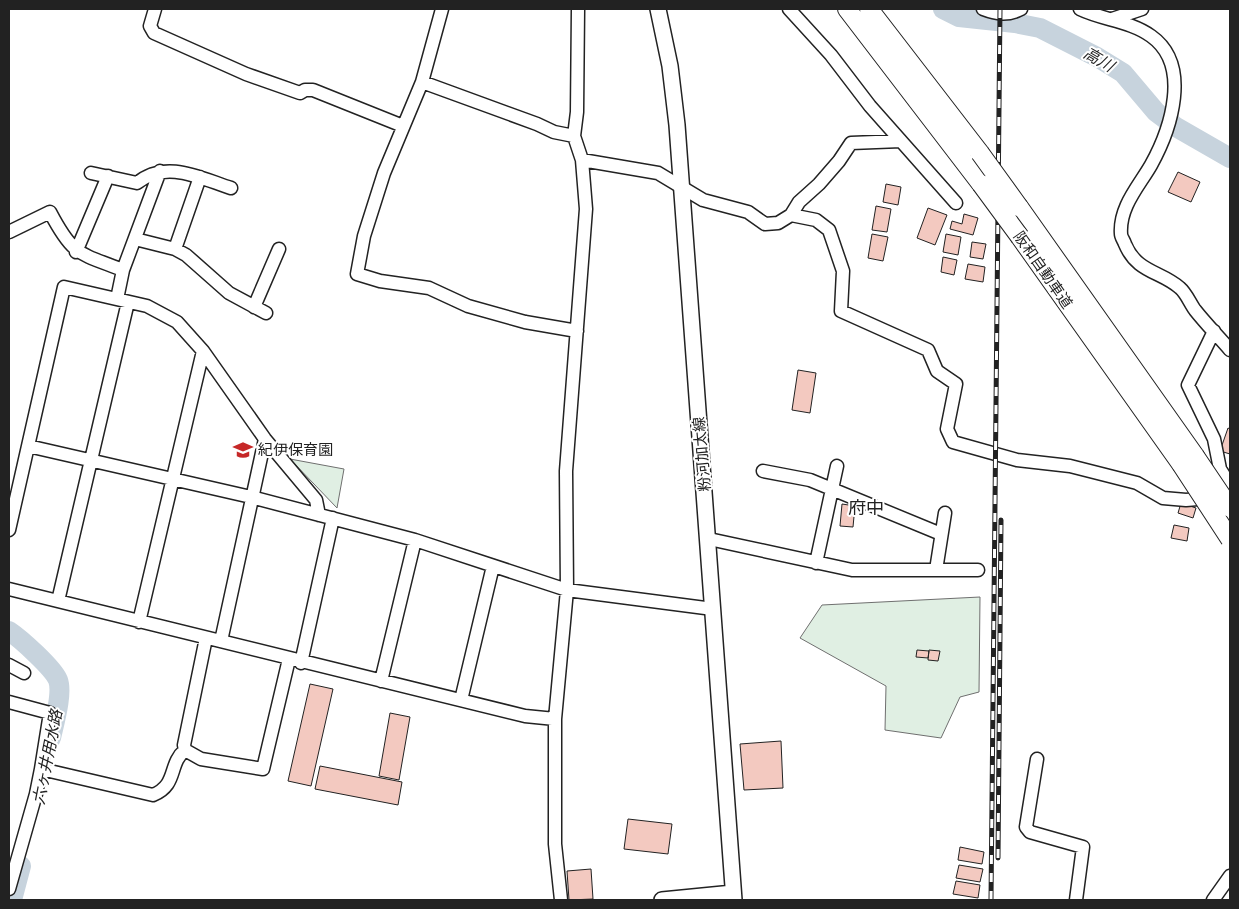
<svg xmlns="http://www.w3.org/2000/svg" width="1239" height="909" viewBox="0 0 1239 909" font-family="'Public Sans','Noto Sans JP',sans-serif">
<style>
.green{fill:#e0efe3;stroke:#6f6f6f}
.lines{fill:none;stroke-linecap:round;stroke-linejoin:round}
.river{stroke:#c7d3dd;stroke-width:20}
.building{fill:#f3c9c0;stroke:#222}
.minor-casing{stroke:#222;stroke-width:15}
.major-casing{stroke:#222;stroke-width:18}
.highway-casing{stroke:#222;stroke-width:20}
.minor{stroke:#fff;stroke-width:12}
.major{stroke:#fff;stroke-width:15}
.highway{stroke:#fff;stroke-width:18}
.rail-casing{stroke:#222;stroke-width:5}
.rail{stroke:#fff;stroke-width:3;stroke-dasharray:9;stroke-linecap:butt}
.highway-bridge-casing{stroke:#222;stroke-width:20;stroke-linecap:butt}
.highway-bridge{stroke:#fff;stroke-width:18}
.labels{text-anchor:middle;stroke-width:4;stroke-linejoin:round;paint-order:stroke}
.street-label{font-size:15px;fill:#222;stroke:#fff}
.poi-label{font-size:15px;fill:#222;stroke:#fff;text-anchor:start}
.water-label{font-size:16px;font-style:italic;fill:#222;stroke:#fff}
.quarter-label{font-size:18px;fill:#222;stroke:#fff}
</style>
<rect width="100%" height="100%" fill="#fff"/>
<!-- green -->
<path class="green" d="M 290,459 L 344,469 L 337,508 Z
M 980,597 L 979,692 L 960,697 L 941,738 L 885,730 L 886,686 L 800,638 L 822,605 Z"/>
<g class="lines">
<!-- river -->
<path class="river" d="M 943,9 L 959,17 L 1015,23 L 1040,28 L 1097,57 L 1123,73 L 1156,112 L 1176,127 L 1230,158
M 9,631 C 21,639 53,668 58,680 C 63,693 54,724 51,738
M 12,900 L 21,866"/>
</g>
<!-- building -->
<path class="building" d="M 1178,172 L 1200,182 L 1191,202 L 1168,192 Z
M 886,184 L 901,187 L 898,205 L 883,202 Z
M 876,206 L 891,209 L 887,232 L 872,230 Z
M 928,208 L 947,215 L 935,245 L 917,238 Z
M 964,214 L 978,218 L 973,235 L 950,229 L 952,221 L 962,224 Z
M 872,234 L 888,237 L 883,261 L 868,258 Z
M 946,234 L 961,237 L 958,255 L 943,252 Z
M 972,242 L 986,244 L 983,259 L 970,257 Z
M 943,257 L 957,260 L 954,275 L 941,272 Z
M 968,264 L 985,267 L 983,282 L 965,279 Z
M 798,370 L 816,373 L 810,413 L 792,410 Z
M 1228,428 L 1230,429 L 1230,454 L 1220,451 Z
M 1181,503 L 1196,508 L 1193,518 L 1178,513 Z
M 842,504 L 855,506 L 853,527 L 840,526 Z
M 1174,525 L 1189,528 L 1187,541 L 1171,538 Z
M 917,650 L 929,651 L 928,658 L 916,657 Z
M 929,650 L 940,651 L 938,661 L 928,660 Z
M 310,684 L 333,689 L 311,786 L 288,781 Z
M 390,713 L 410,717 L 399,780 L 379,776 Z
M 781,741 L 783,788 L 744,790 L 740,744 Z
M 320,766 L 402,782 L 398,805 L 315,789 Z
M 628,819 L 672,824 L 668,854 L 624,849 Z
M 960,847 L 984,852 L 982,864 L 958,860 Z
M 959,865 L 983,869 L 980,882 L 956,878 Z
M 591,869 L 593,899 L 569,900 L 567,871 Z
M 956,881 L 980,885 L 978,898 L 953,894 Z"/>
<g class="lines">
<defs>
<path id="minor" d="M 155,9 L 150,26 L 154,33 L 246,74 L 300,93 L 305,90 L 313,90 L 403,126
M 442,9 L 422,82 L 384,173 L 364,236 L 357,274 L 380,281 L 429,288 L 468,306 L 525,322 L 577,331
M 789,9 L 831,55 L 870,106 L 956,203
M 983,9 C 996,14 1008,16 1021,9
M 1080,9 C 1103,20 1130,21 1151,36 C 1192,65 1171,129 1151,165 C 1139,186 1119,207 1121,234 C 1121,237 1124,241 1125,244 C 1137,273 1161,271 1180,288 C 1186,293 1190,303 1195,310 C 1206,324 1219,337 1230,350
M 1112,19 L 1142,9
M 422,82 L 537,124 L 554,132 L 574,136
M 582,160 L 658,173 L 703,200 L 748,212 L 765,224 L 778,223 L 791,215 L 799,202 L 819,184 L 839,161 L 851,143 L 901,141
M 91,173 L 137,183 C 166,159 200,178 231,188
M 791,215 L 816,220 L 829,230 L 843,271 L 841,311 L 928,350 L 937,371 L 956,384 L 947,429 L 953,442 L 1017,460 L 1070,466 L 1137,483 L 1163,498 L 1186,500 L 1210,498
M 9,232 L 50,212 C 73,256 79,253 123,270
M 135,239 L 175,249 L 186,255 L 229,293 L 266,313
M 175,249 L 200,177
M 76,252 L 108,176
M 117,299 L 123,270 L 160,171
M 254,307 L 279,249
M 1214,331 L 1188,385 L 1214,439 L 1220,469 L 1230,485
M 28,446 L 251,497 L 415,540 L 567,590 L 713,609
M 763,471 L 810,480 L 941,534
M 9,530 L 64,287 L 147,306 L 177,322 L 203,351 L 265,439 L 316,500 L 319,515
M 709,539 L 852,570 L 978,570
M 816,563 L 837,466
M 936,570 L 945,513
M 9,589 L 525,716 L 555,719
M 58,601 L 128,302
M 139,622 L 203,351
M 221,641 L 265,439
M 301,663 L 333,518
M 9,665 L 24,673
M 381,681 L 415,540
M 461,700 L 493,566
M 9,702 L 50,713 L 41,769
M 185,750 L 201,759 L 263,769 L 289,659
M 1037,759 L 1026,827 L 1030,832 L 1083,847 L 1076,900
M 9,889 L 36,794 L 41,769 L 153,795 C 178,785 168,764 185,750 L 184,745 L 206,638
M 561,900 L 555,844 L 555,719 L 567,590 L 566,471 L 586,209 L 582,160 L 574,136 L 577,112 L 578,9
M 1213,900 L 1230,876"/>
<path id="major" d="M 658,9 L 670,66 L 677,125 L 734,900
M 662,900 L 733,893"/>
<path id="highway" d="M 847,9 L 981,184
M 869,9 L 980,153
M 1019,207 L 1195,456
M 1020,237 L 1181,464"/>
</defs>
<!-- minor casing -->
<use href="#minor" class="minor-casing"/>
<!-- major casing -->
<use href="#major" class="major-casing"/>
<!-- highway casing -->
<use href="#highway" class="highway-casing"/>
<!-- minor -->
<use href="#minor" class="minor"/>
<!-- major -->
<use href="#major" class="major"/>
<!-- highway -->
<use href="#highway" class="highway"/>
<defs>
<path id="rail" d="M 998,858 L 1001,520
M 991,900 L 1000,9"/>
</defs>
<!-- rail casing -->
<use href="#rail" class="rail-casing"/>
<!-- rail -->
<use href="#rail" class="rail"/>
<defs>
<path id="highway-bridge" d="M 980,153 L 1019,207
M 981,184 L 1020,237
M 1195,456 L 1230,508
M 1181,464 L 1230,539"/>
</defs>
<!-- highway-bridge casing -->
<use href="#highway-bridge" class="highway-bridge-casing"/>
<!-- highway-bridge -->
<use href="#highway-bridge" class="highway-bridge"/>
</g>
<!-- icons -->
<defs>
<symbol id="school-bare" viewBox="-9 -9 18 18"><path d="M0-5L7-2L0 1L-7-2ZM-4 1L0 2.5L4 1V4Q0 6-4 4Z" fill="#c62828" stroke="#fff" stroke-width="2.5" paint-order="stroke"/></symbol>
</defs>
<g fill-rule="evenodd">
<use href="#school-bare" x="229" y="436" width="28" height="28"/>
</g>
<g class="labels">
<!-- street labels -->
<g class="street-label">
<text transform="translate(1043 270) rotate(55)" y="5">阪和自動車道</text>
<text transform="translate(702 454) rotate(-95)" y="5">粉河加太線</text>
</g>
<!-- poi labels -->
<g class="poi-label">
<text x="258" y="455">紀伊保育園</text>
</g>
<!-- water labels -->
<g class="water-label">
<text transform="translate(1099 59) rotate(30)" y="6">高川</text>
<text transform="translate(47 757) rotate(-79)" y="6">六ヶ井用水路</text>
</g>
<!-- quarter labels -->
<g class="quarter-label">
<text x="866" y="514">府中</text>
</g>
</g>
<!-- border -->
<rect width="1239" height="909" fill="none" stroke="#222222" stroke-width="20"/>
</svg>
